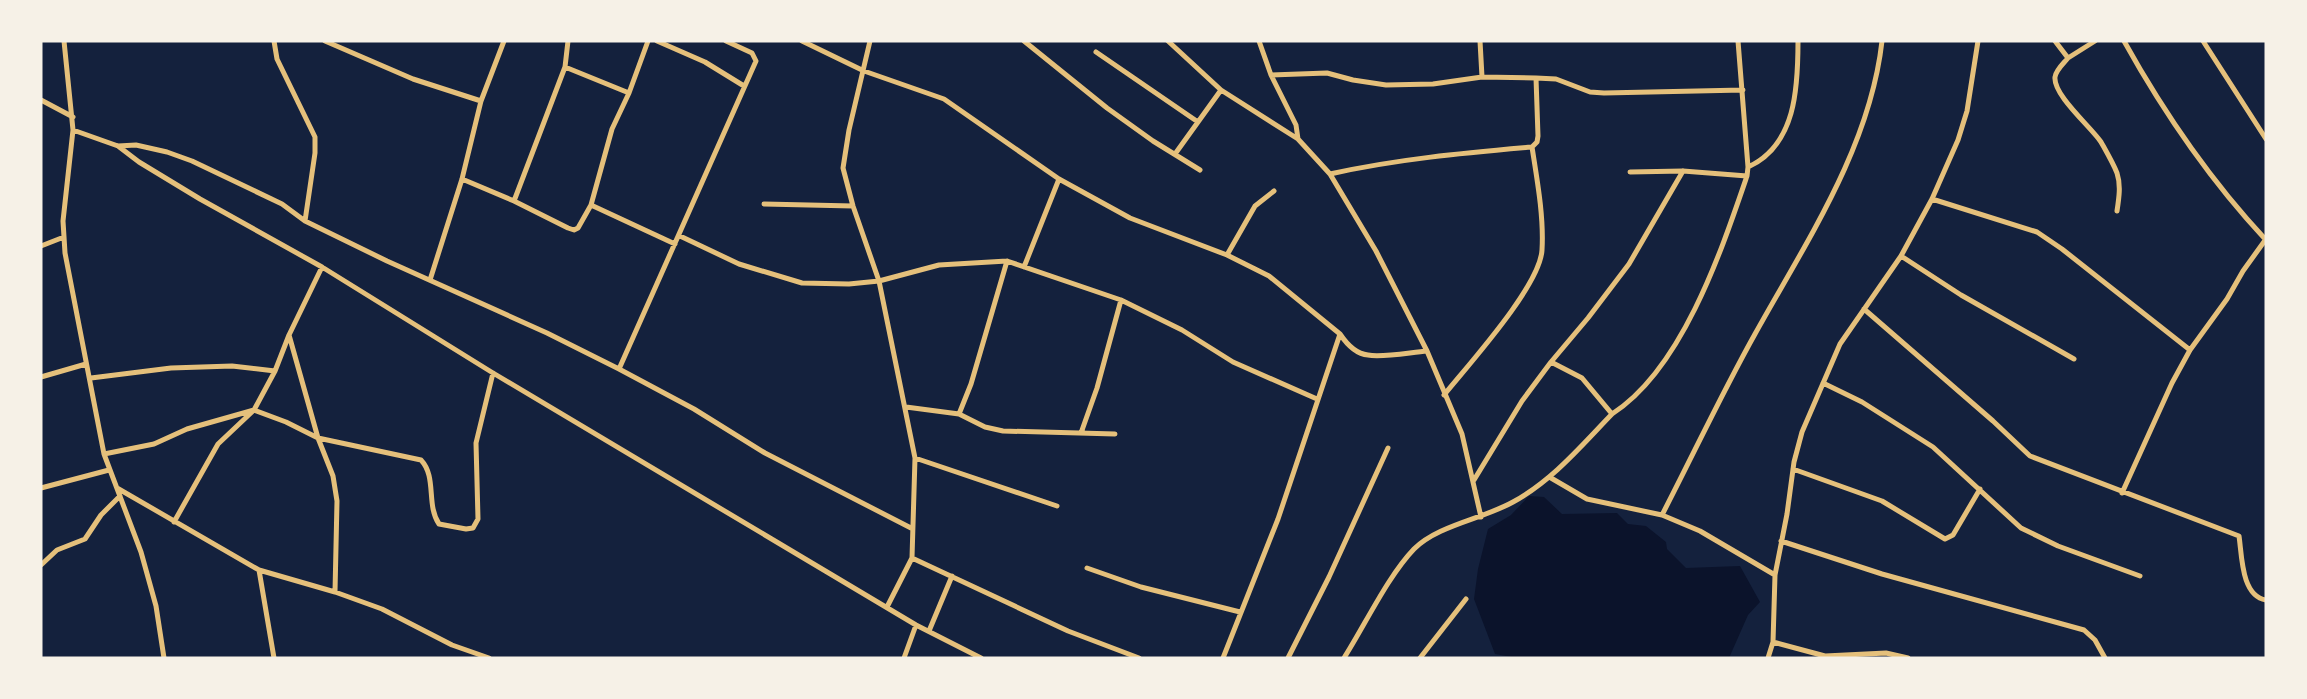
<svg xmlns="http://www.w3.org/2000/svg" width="2307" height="699" viewBox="0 0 2307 699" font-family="'Fira Sans',sans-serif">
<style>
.water{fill:#0b132b}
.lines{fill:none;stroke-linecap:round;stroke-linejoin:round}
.minor{stroke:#e5c07b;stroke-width:5}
</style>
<rect width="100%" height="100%" fill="#14213d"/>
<!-- water -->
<path class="water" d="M 1529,496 L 1544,497 L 1562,514 L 1617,513 L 1628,524 L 1646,526 L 1666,542 L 1667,549 L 1686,568 L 1740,566 L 1760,602 L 1748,615 L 1729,658 L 1517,658 L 1495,654 L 1474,599 L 1478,569 L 1488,529 L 1511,515 Z"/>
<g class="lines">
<!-- minor -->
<path class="minor" d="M 64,41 L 73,130 L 63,221 L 65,253 L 104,454 L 141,552 L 156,606 L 164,658
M 274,41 L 277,59 L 315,137 L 315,153 L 305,221
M 325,41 L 413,79 L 481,101
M 657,41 L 705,62 L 744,86
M 802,41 L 864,71 L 944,99 L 1059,179 L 1130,218 L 1227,255 L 1269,276 L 1340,334 C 1346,343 1356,354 1368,355 C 1382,358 1412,352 1427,351 L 1462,434 L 1481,517
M 870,41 L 849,130 L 843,168 L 853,206 L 879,281 L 915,458 L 912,558 L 887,607
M 1024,41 L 1107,108 L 1153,141 L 1200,170
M 1168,41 L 1221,90 L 1298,139 L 1330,174 L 1376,251 L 1427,351
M 1259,41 L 1271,75 L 1296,125 L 1298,139
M 1480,41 L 1482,77
M 1738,41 L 1748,167
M 2055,41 L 2068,58 C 2063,64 2056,70 2055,77 C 2053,95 2091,127 2101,142 C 2106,151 2113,163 2117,173 C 2121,185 2119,198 2117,211
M 2124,41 C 2164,113 2210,180 2266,240
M 2203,41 L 2266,139
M 1096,52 L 1198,122
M 2068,58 L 2095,41
M 565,67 L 629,93
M 1271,75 L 1327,73 L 1353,80 L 1386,85 L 1433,84 L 1482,77 L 1536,78 L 1556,79 L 1590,92 L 1604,93 L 1743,90
M 41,100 L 73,117
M 73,130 L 118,146 L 136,145 L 167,152 L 192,161 L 282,204 L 305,221 L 387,261 L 547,333 L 619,369 L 694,409 L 765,453 L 911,528
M 118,146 L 139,162 L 200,199 L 322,267 L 493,373 L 916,625 L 981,658
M 1175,154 L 1221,90
M 1630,172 L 1683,171 L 1747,176
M 1330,174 C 1397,159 1464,153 1532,147 L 1537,142 L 1538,136 L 1536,78
M 462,179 L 514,201 L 568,228 L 574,230 L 578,228 L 591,205 L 612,129 L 629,93 L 648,41
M 1932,199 L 2037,232 L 2062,249 L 2190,350
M 514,201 L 565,67 L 568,41
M 764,204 L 853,206
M 591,205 L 675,244
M 680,236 L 739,264 L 802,283 L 849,284 L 879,281 L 939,265 L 1007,261 L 1121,300 L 1182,330 L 1233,362 L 1317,399
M 41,246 L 64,237
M 1227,255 L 1255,206 L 1274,191
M 1901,256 L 1961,295 L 2074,359
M 322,267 L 289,335 L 318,438 L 333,476 L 337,501 L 335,592
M 1024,267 L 1059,179
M 430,280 L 462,179 L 481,101 L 504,41
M 1864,309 L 1993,421 L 2030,456 L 2239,536 C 2242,555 2241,596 2266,600
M 1551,362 L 1588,318 L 1629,264 L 1683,171
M 619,369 L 756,61 L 752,53 L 726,41
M 41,377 L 86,364
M 91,378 L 171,368 L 232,366 L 275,371
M 1823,383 L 1862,402 L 1933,447 L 2021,528 L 2058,546 L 2140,576
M 1444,395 C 1469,364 1540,286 1542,250 C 1544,217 1537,179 1532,147
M 906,407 L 959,414 L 985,427 L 1003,431 L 1115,434
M 959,414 L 971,384 L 1007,261
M 1081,433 L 1097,388 L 1121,300
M 104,454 L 154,444 L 187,429 L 254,410 L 286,422 L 318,438 L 421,460 C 437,477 426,505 439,524 L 466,529 L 473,528 L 478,519 L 476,443 L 493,373
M 915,458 L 1057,506
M 1793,469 L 1882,501 L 1945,539 L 1953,535 L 1980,489
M 1551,478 L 1587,499 L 1662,515 L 1700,531 L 1775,575 L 1773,642 L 1825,656 L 1886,653 L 1908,658
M 1474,480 L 1522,401 L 1551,362 L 1582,378 L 1612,414
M 41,488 L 109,470
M 117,488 L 259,570 L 335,592 L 382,609 L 452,645 L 489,658
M 2122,493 L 2172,383 L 2190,350 L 2227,299 L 2243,271 L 2266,239
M 1662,515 C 1693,455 1722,393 1755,334 C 1806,242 1870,148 1882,41
M 174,522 L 218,444 L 254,410 L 275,371 L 289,335
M 1781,541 L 1882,574 L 2084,630 L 2095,640 L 2105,658
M 912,558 L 1068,631 L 1139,658
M 41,565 L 57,550 L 85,539 L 101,515 L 120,496
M 1087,568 L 1141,587 L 1240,612
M 259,570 L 274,658
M 1775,575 L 1787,514 L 1794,462 L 1802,432 L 1840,344 L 1901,256 L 1932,199 L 1958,140 L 1967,111 L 1978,41
M 929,631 L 952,576
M 904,658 L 916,625
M 1223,658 L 1278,519 L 1340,334
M 1288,658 L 1329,577 L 1388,448
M 1344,658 C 1365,625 1388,576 1414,549 C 1438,525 1483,519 1513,502 C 1553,480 1581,446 1612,414 C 1682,369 1721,252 1747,176 L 1748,167 C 1796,145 1798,88 1798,41
M 1420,658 L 1466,599
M 1768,658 L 1773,642"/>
</g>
<!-- border -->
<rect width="2307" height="699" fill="none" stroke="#f6f1e7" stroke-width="85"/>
</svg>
